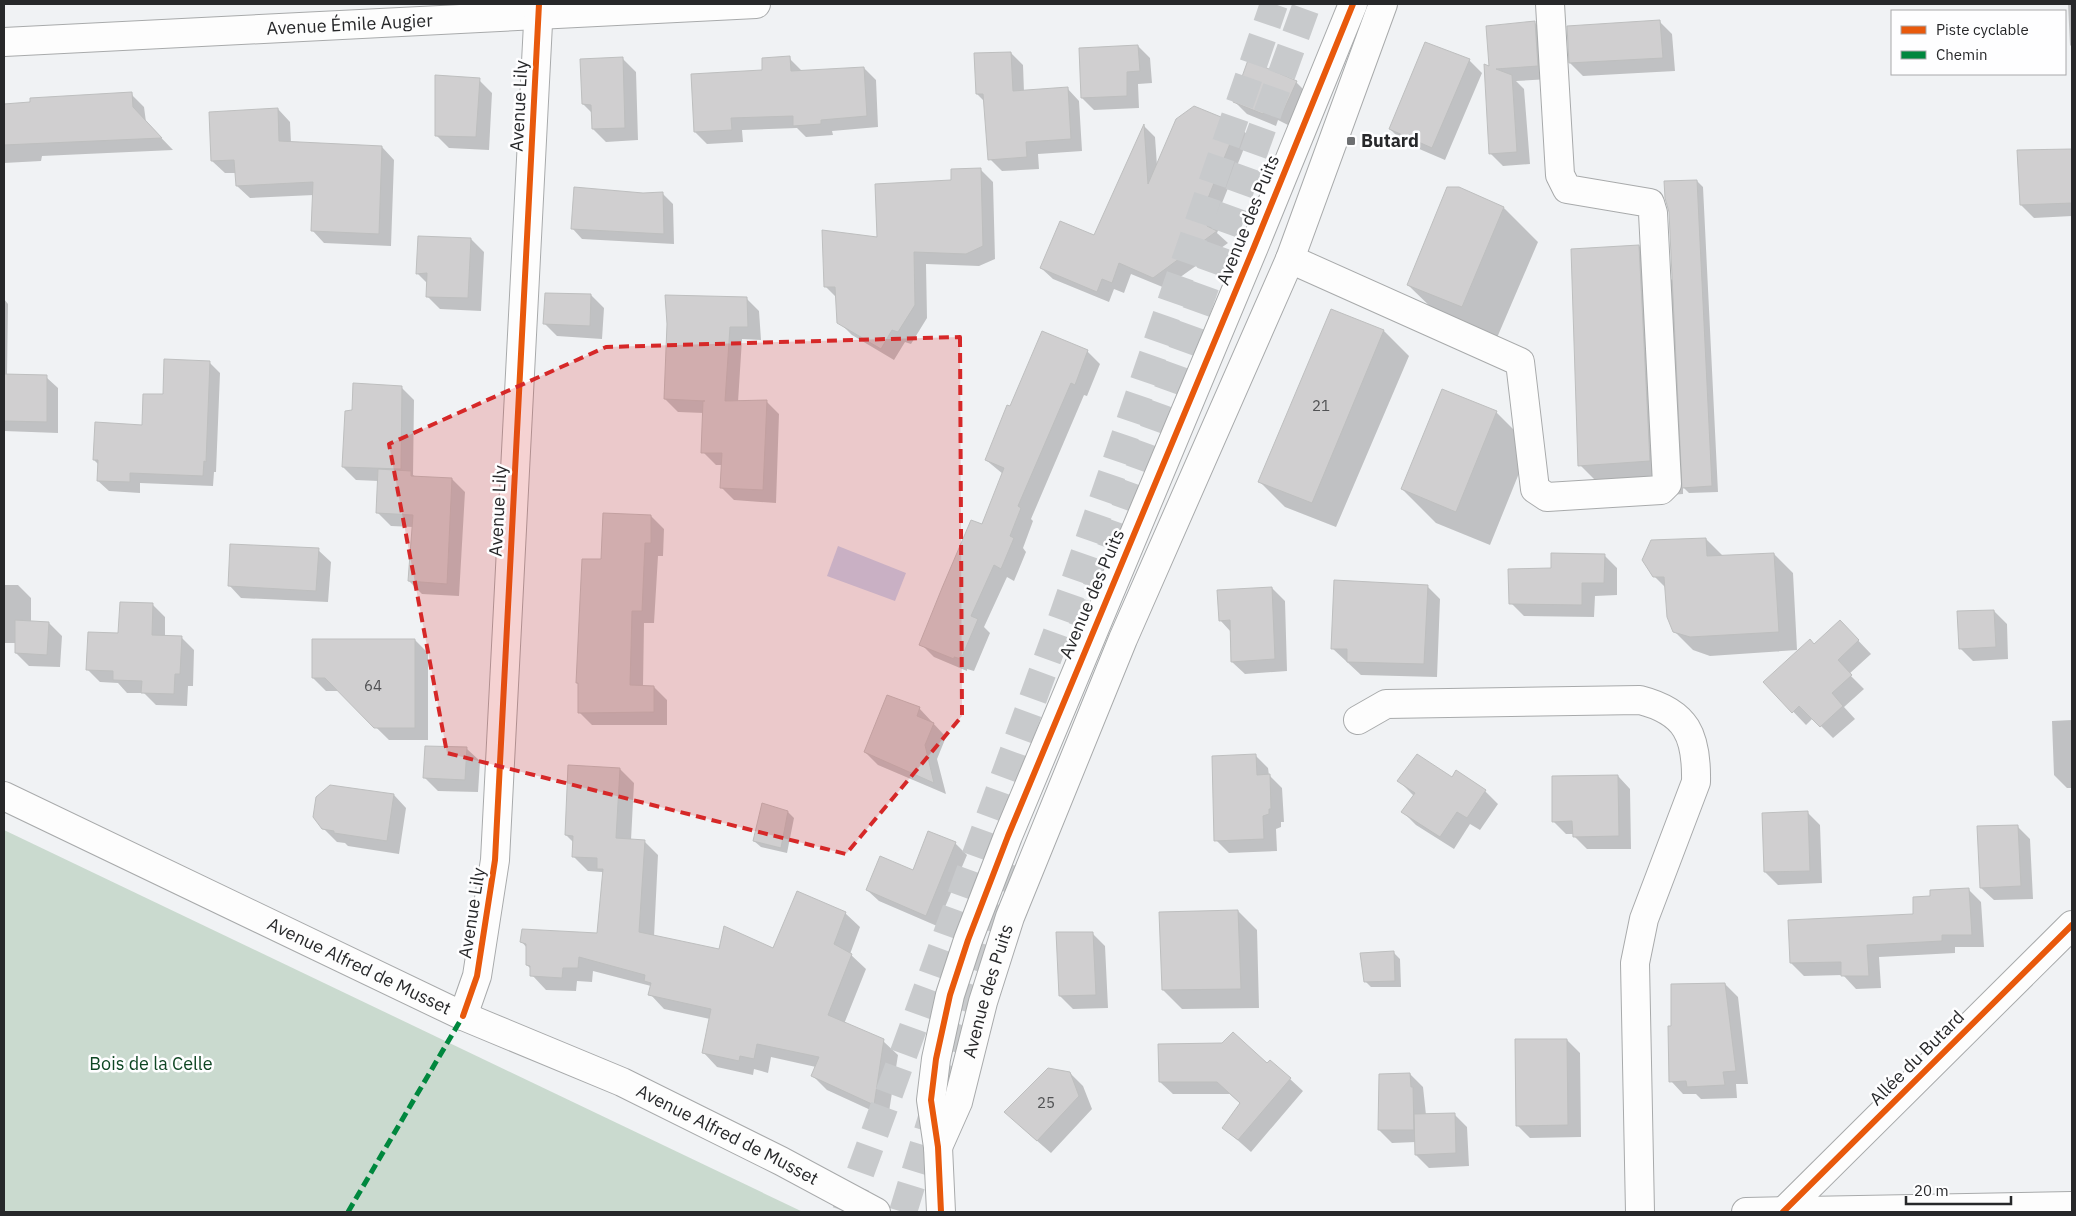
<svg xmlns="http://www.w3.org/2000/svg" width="2076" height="1216" viewBox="0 0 2076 1216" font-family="'IBM Plex Sans',sans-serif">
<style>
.green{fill:#cadacf}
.water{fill:#c6d2eb}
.shadow{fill:#0003}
.building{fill:#d0cfd0;stroke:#bebfbf}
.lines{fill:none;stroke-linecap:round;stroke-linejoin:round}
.highway-tunnel{stroke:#c8cacc;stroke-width:28;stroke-dasharray:28 14;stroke-linecap:butt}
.minor-casing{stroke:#a8aaab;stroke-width:30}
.minor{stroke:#fdfdfd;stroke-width:28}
.quiet{stroke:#00873e;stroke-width:5;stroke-dasharray:10 5;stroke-linecap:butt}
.cycleway-casing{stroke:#fefeff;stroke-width:9}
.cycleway{stroke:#e8590c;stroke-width:6}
.marked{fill:#d62828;fill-opacity:0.2;stroke:#d62828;stroke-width:4;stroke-dasharray:10 6;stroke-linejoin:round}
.poi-dot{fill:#6d6f71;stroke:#fefeff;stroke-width:2}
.labels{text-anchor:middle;stroke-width:5;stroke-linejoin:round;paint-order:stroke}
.number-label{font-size:15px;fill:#515254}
.street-label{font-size:18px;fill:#27282a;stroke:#fefeff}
.poi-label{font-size:18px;font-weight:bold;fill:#27282a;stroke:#fefeff;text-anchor:start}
.park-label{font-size:18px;fill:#0e4623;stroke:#fefeff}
</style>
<rect width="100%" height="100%" fill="#f0f2f4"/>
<!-- green -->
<path class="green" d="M 4,830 L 803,1212 L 4,1212 Z"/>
<!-- water -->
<path class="water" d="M 838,546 L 906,573 L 895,601 L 827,576 Z"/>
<!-- shadow -->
<path class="shadow" d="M 2068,4 L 2072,4 L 2072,47 L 2070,45 Z
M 1659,21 L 1672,34 L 1675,71 L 1583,76 L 1570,63 Z
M 1535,23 L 1548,36 L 1550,79 L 1516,81 L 1524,89 L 1530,164 L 1503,166 L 1490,153 L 1490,68 Z
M 1138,46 L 1150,58 L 1152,83 L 1138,84 L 1139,108 L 1094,110 L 1082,98 Z
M 1011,53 L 1023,65 L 1024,92 L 1067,88 L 1079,101 L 1082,151 L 1038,154 L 1039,169 L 1002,171 L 990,159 L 985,102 L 977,94 Z
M 789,58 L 802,71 L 864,68 L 876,80 L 878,127 L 832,131 L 833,135 L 806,137 L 797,128 L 742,130 L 743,142 L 707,144 L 695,132 L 763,71 Z
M 623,59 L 636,72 L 638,140 L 606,142 L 593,129 L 592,113 L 583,104 Z
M 1469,60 L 1482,73 L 1445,160 L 1403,142 L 1390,129 Z
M 479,80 L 492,93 L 489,150 L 449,148 L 436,135 Z
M 1296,82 L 1309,95 L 1294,128 L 1278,120 L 1276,126 L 1247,114 L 1234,101 Z
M 131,94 L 144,107 L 146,122 L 173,150 L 42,156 L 41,161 L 4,163 L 4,105 Z
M 278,109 L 290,122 L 291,143 L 382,147 L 394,160 L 391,246 L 324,243 L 312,230 L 314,195 L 250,198 L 237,186 L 236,173 L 225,173 L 212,161 Z
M 1237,125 L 1249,136 L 1218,213 L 1223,219 L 1217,233 L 1228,243 L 1165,288 L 1131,274 L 1124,293 L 1114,289 L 1109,302 L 1053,279 L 1041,268 L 1095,237 L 1144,126 L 1155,137 L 1157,166 Z
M 2018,151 L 2072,151 L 2072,216 L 2034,218 L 2021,205 Z
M 980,169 L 993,182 L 995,259 L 979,266 L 926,264 L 927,318 L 911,344 L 905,342 L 894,360 L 852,335 L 839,322 L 837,298 L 826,287 L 879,238 L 953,181 Z
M 1697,181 L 1703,187 L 1718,492 L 1689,493 L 1683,487 L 1683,494 L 1614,499 L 1580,465 L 1639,246 L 1673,281 Z
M 663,194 L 673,204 L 674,244 L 582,239 L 572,228 Z
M 1504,208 L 1538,242 L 1496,340 L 1442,318 L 1408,285 Z
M 471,239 L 484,252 L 481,311 L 440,309 L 427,296 L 428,284 L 417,273 Z
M 591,295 L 604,308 L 602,339 L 557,336 L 544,323 Z
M 746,298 L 759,311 L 761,340 L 742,339 L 738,402 L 766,401 L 779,414 L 776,503 L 734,500 L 721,487 L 723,465 L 716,465 L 703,452 L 704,413 L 678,412 L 665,399 Z
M 4,299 L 8,304 L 7,375 L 46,377 L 58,388 L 58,433 L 4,431 Z
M 1332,310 L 1384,331 L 1409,356 L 1336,527 L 1285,507 L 1260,482 Z
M 1087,351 L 1100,364 L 1087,396 L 1084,395 L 1031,519 L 1033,521 L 1023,548 L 1026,552 L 1014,581 L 1007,577 L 984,627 L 990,633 L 974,671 L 967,669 L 967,671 L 934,657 L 921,644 L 982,525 L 1003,474 L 986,460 L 1011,408 Z
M 210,363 L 220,373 L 216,472 L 214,472 L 213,486 L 140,483 L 140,493 L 109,491 L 98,481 L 99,465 L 94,460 L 143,427 L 164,396 Z
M 401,387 L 414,400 L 413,475 L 416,477 L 452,479 L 465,492 L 459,596 L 422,594 L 409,581 L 413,527 L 391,526 L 378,513 L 379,481 L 356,480 L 343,467 L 353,411 Z
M 1496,412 L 1530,446 L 1490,545 L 1436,523 L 1402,489 Z
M 651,516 L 664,529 L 663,556 L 658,556 L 654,623 L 644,623 L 643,686 L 654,687 L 667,700 L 667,725 L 592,725 L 579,712 L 579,685 L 577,683 L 602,561 Z
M 1706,539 L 1724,557 L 1774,554 L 1793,573 L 1797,650 L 1710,656 L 1693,650 L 1674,631 L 1666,588 L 1654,576 Z
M 318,550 L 331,562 L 328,602 L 241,598 L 229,585 Z
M 1604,555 L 1617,568 L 1617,595 L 1595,596 L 1594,617 L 1524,616 L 1511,603 L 1552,570 Z
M 4,585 L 18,585 L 31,598 L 31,622 L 49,623 L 62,636 L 60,667 L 29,666 L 16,653 L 16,643 L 4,643 Z
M 1427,586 L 1440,599 L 1437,677 L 1361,675 L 1332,648 Z
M 1272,588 L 1285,601 L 1287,671 L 1245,674 L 1232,662 L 1231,632 L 1220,620 Z
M 152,604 L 165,617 L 165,637 L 181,637 L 194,650 L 193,686 L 188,686 L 187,706 L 156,705 L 144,693 L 127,693 L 118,683 L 100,682 L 87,669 Z
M 1994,611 L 2007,624 L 2008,659 L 1973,661 L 1960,648 Z
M 1852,634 L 1871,654 L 1849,674 L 1864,689 L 1844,707 L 1855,719 L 1833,738 L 1813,718 L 1806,725 L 1765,682 Z
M 415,640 L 428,653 L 428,740 L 389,740 L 339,691 L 326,691 L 313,678 Z
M 919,708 L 946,737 L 937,759 L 946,794 L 878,765 L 865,752 Z
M 2072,720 L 2072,788 L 2067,788 L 2054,775 L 2052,721 Z
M 467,749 L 480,761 L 478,792 L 438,791 L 425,778 Z
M 1255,755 L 1268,768 L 1269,775 L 1282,788 L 1284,822 L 1281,822 L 1281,827 L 1276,829 L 1277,851 L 1229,853 L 1216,840 Z
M 620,769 L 634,783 L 631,840 L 644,841 L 658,855 L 654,937 L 720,951 L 773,950 L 845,913 L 860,927 L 850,954 L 866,969 L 844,1024 L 883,1041 L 898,1055 L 888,1118 L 827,1090 L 813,1076 L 816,1067 L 771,1057 L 768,1073 L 754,1069 L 753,1075 L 717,1067 L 703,1052 L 710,1019 L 664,1009 L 650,994 L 651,986 L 593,971 L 592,982 L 577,981 L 576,991 L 546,990 L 532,975 L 532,970 L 527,965 L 527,948 L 521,941 L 599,935 L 604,874 L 602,872 L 588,871 L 574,857 L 574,843 L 566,835 Z
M 1618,776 L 1630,789 L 1631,849 L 1587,849 L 1574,836 L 1574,834 L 1566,834 L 1553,821 Z
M 1453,779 L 1485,791 L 1498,804 L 1480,830 L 1470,824 L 1454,849 L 1416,825 L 1403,812 L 1414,796 L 1399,781 Z
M 394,795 L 406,808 L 399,854 L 348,846 L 345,843 L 337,842 L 323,828 Z
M 788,812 L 794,818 L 787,853 L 761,847 L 754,841 Z
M 1807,812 L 1820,825 L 1822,883 L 1778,885 L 1765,872 Z
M 2017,826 L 2030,839 L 2033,899 L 1994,900 L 1981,888 Z
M 955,843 L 967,855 L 937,926 L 879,901 L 867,890 L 914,871 Z
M 1968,889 L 1981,902 L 1984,947 L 1955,947 L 1955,953 L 1879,957 L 1881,988 L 1856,989 L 1843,975 L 1804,976 L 1791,963 L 1914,915 L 1932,898 Z
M 1238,911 L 1257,930 L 1259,1008 L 1182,1009 L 1163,990 Z
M 1092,933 L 1105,946 L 1108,1008 L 1073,1009 L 1060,996 Z
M 1394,953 L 1400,959 L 1401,987 L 1371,987 L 1365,981 Z
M 1725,984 L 1738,997 L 1748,1084 L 1736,1084 L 1737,1098 L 1701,1099 L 1696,1094 L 1683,1094 L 1671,1081 L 1672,1028 Z
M 1567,1040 L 1580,1053 L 1581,1137 L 1530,1138 L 1517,1125 Z
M 1267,1065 L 1290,1079 L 1303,1091 L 1251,1152 L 1224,1128 L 1241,1104 L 1230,1094 L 1173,1094 L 1160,1082 Z
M 1070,1073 L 1083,1086 L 1092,1109 L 1051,1153 L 1019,1125 Z
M 1410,1074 L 1423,1087 L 1426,1115 L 1454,1114 L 1467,1127 L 1469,1166 L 1429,1168 L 1416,1155 L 1416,1142 L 1392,1143 L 1379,1130 Z"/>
<!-- building -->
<path class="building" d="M 1660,20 L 1663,58 L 1569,63 L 1567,26 Z
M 1535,21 L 1538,66 L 1496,69 L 1512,75 L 1517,152 L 1489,154 L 1484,64 L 1489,66 L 1486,26 Z
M 1425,42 L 1470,59 L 1432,148 L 1389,129 Z
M 1138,45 L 1140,71 L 1127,72 L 1127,96 L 1081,98 L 1079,48 Z
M 1011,52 L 1013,91 L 1068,87 L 1071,139 L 1026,142 L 1027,157 L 988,160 L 983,94 L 976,94 L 974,53 Z
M 790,56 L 791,71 L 864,67 L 867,116 L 821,120 L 821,124 L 793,126 L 793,116 L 731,118 L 732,130 L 694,132 L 691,74 L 762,70 L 762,58 Z
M 623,57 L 625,128 L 592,129 L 591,105 L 582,104 L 580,59 Z
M 1248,60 L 1297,81 L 1281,116 L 1265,108 L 1263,114 L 1233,102 Z
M 435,75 L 480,78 L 476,137 L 435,136 Z
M 132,92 L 133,107 L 162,138 L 4,145 L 4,104 L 30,102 L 30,98 Z
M 1194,106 L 1238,124 L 1206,203 L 1212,206 L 1206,222 L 1208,223 L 1207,226 L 1217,231 L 1153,278 L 1119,263 L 1112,283 L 1102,279 L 1097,292 L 1040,268 L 1060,221 L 1094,235 L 1144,124 L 1148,184 L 1176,119 Z
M 278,108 L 279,141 L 382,146 L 379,234 L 311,231 L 313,182 L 236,186 L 234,160 L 211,161 L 209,112 Z
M 2072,149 L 2072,203 L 2020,205 L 2017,150 Z
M 981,168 L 983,246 L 966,254 L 914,252 L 915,305 L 898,332 L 892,330 L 881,349 L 837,323 L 835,287 L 824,287 L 822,230 L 877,237 L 875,184 L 951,180 L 951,169 Z
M 1697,180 L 1712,486 L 1682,488 L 1669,212 L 1665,198 L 1664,181 Z
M 574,187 L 643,193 L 663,192 L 664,234 L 571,229 Z
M 1447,187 L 1459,187 L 1504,207 L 1462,307 L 1407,285 Z
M 418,236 L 471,238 L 468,298 L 426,297 L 427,273 L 416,274 Z
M 1639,245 L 1650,461 L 1578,466 L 1571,249 Z
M 545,293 L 591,294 L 590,326 L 543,324 Z
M 665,295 L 747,297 L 748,327 L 730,327 L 725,401 L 767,400 L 763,490 L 720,488 L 722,453 L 701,453 L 703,401 L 705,401 L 664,399 L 667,324 Z
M 1331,309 L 1384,330 L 1312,503 L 1258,482 Z
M 1042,331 L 1088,350 L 1075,385 L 1071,383 L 1018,506 L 1021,508 L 1010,536 L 1014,538 L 1001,569 L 994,565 L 971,616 L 978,619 L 961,659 L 954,657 L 954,659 L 919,645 L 942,588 L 971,520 L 982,524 L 1004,468 L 985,460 L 1007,405 L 1010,406 Z
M 164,359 L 210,361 L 206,462 L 204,461 L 203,476 L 130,473 L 130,482 L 97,481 L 98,460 L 93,460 L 95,422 L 142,425 L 143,394 L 163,394 Z
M 4,374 L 47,375 L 47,422 L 4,421 Z
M 353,383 L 402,386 L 401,469 L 342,467 L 345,411 L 352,410 Z
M 1442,389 L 1497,411 L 1456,512 L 1401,489 Z
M 378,469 L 411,471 L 411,476 L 452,478 L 447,584 L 408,581 L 413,515 L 376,513 Z
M 603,513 L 651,515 L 651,543 L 645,543 L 642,611 L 632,611 L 630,685 L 654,686 L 654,712 L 578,713 L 578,683 L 576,683 L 582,559 L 601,559 Z
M 1706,538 L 1707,556 L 1774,553 L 1779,632 L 1690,637 L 1673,632 L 1667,617 L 1664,577 L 1653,577 L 1642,560 L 1651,540 Z
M 230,544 L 319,548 L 316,591 L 228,586 Z
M 1551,553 L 1605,554 L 1604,583 L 1582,583 L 1582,605 L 1509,604 L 1508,569 L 1551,568 Z
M 1334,580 L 1428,585 L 1424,664 L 1347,662 L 1347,649 L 1331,649 Z
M 1272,587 L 1275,659 L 1231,662 L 1230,620 L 1219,621 L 1217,590 Z
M 120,602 L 153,603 L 152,635 L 182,636 L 180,674 L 175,674 L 174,694 L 141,693 L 142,681 L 113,680 L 113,671 L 86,670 L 88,632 L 118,633 Z
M 1994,610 L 1996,647 L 1959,649 L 1957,611 Z
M 15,620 L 49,622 L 47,655 L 15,653 Z
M 1840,620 L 1859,640 L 1838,660 L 1852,675 L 1832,693 L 1843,706 L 1820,727 L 1799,706 L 1792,713 L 1763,682 L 1810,639 L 1814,644 Z
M 312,639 L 415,639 L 415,728 L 374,728 L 325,678 L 312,678 Z
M 887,695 L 920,707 L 917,716 L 934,723 L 925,745 L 934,783 L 864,752 Z
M 425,746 L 467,747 L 465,780 L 423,778 Z
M 1256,754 L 1257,775 L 1270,774 L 1271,809 L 1269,809 L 1269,814 L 1263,816 L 1264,839 L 1214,841 L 1212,756 Z
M 1417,754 L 1452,777 L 1456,770 L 1486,790 L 1467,818 L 1457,812 L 1440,837 L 1401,812 L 1415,793 L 1397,781 Z
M 568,765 L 620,768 L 616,838 L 645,840 L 639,932 L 719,949 L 724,926 L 773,948 L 797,891 L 846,912 L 834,944 L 852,954 L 828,1015 L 884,1039 L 874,1105 L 811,1076 L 819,1057 L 757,1044 L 754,1059 L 740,1056 L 739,1061 L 702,1053 L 711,1009 L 648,995 L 651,983 L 644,981 L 645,975 L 579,957 L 578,968 L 563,968 L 562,978 L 530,976 L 530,966 L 526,965 L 526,944 L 520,942 L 522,929 L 597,933 L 603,869 L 597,869 L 597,858 L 572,857 L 573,836 L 565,835 Z
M 1618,775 L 1619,836 L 1573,837 L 1572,821 L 1552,822 L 1552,776 Z
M 330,785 L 394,794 L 387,841 L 334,833 L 334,831 L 322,829 L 313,817 L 316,797 Z
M 762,803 L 788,811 L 781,848 L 753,841 Z
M 1808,811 L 1810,871 L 1764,872 L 1762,813 Z
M 2018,825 L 2021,886 L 1980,888 L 1977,826 Z
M 928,831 L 956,842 L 926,916 L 866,890 L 880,856 L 913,870 Z
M 1969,888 L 1972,935 L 1942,935 L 1942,941 L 1867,945 L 1869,976 L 1841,976 L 1841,962 L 1790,963 L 1788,920 L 1913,914 L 1913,897 L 1930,896 L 1930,890 Z
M 1238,910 L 1241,989 L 1162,990 L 1159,912 Z
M 1056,932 L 1093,932 L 1096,995 L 1059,996 Z
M 1394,951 L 1395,981 L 1364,982 L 1360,953 Z
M 1725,983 L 1736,1071 L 1723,1072 L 1725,1085 L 1687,1087 L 1686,1081 L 1669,1082 L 1668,1026 L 1671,1026 L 1671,984 Z
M 1233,1032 L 1267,1063 L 1270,1060 L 1291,1078 L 1238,1140 L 1222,1128 L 1240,1103 L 1217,1082 L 1159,1082 L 1158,1044 L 1222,1043 Z
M 1515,1039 L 1567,1039 L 1568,1125 L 1516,1126 Z
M 1048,1068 L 1070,1072 L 1079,1096 L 1037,1141 L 1004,1112 Z
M 1410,1073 L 1411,1087 L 1413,1087 L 1414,1130 L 1378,1130 L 1379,1074 Z
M 1455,1113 L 1456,1153 L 1415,1155 L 1414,1114 Z"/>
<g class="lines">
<!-- highway-tunnel -->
<path class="highway-tunnel" d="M 1082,628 L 1307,4
M 846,1212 L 1063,616 L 1274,4
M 903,1212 L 1012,858"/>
<defs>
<g id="minor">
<path id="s1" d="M 4,42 L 756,4"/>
<path d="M 1290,259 L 1520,362 L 1535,489 L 1547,497 L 1661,490 L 1667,484 L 1653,213 L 1650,203 L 1567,189 L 1560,175 L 1550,4"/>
<path d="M 1358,720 L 1386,704 L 1640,700 C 1687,712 1697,736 1696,782 L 1644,919 L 1635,963 L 1640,1212"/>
<path id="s2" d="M 4,796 L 463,1016 L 622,1082 L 781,1161 L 876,1212"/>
<path d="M 463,1016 L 477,976 L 495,860 L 539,4"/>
<path id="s3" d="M 938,1147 L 958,1102 L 983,1002 L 1010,917 L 1123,639 L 1290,259 L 1383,4"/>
<path d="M 941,1212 L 938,1147 L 931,1100 L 936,1059 L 950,995 L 968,940 L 1008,836 L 1254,247 L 1353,4"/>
<path d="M 1746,1212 L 2072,1206"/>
<path d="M 1783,1212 L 2072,925"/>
</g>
</defs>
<!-- minor casing -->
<use href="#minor" class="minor-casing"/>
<!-- minor -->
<use href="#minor" class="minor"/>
<!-- quiet -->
<path class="quiet" d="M 348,1212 L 463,1016"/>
<defs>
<path id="cycleway" d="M 463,1016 L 477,976 L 495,860 L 539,4
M 941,1212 L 938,1147 L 931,1100 L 936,1059 L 950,995 L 968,940 L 1008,836 L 1254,247 L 1353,4
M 1783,1212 L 2072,925"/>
</defs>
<!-- cycleway casing -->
<use href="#cycleway" class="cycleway-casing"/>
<!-- cycleway -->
<use href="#cycleway" class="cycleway"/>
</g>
<!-- marked area -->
<path class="marked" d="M 960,337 L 962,716 L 846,854 L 447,753 L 389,444 L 606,347 Z"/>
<!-- markers -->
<rect class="poi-dot" x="1346" y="136" width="10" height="10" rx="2.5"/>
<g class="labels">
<!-- number labels -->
<g class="number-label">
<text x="1321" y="411">21</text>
<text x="373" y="691">64</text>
<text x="1046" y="1108">25</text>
</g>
<!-- street labels -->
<g class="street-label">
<text dy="6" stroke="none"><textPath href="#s1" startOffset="346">Avenue Émile Augier</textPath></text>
<text transform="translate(519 106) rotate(-87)" y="6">Avenue Lily</text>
<text transform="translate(1248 220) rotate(-68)" y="6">Avenue des Puits</text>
<text transform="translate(498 511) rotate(-87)" y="6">Avenue Lily</text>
<text transform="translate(1092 594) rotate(-67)" y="6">Avenue des Puits</text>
<text transform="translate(472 913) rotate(-81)" y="6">Avenue Lily</text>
<text dy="6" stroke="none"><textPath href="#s2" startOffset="394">Avenue Alfred de Musset</textPath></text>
<text dy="6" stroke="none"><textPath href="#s3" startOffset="164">Avenue des Puits</textPath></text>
<text transform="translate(1917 1058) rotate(-45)" y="6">Allée du Butard</text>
<text dy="6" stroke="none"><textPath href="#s2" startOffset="799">Avenue Alfred de Musset</textPath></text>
</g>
<!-- poi labels -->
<g class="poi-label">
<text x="1361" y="147">Butard</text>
</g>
<!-- park labels -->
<g class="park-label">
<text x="151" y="1070">Bois de la Celle</text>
</g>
</g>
<!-- border -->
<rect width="2076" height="1216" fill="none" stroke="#27282a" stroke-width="10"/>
<!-- legend -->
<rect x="1891" y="10" width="175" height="65" fill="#fefeff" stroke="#a8a8aa"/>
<rect x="1901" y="26" width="25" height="8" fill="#e8590c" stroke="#a8a8aa"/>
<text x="1936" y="35" font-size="15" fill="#27282a">Piste cyclable</text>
<rect x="1901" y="51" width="25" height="8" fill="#00873e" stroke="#a8a8aa"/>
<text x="1936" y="60" font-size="15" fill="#27282a">Chemin</text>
<!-- scale -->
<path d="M1906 1196v8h105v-8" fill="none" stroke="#27282a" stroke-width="2.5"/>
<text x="1914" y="1196" font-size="15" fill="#27282a" stroke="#fefeff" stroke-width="4" paint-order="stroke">20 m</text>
</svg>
